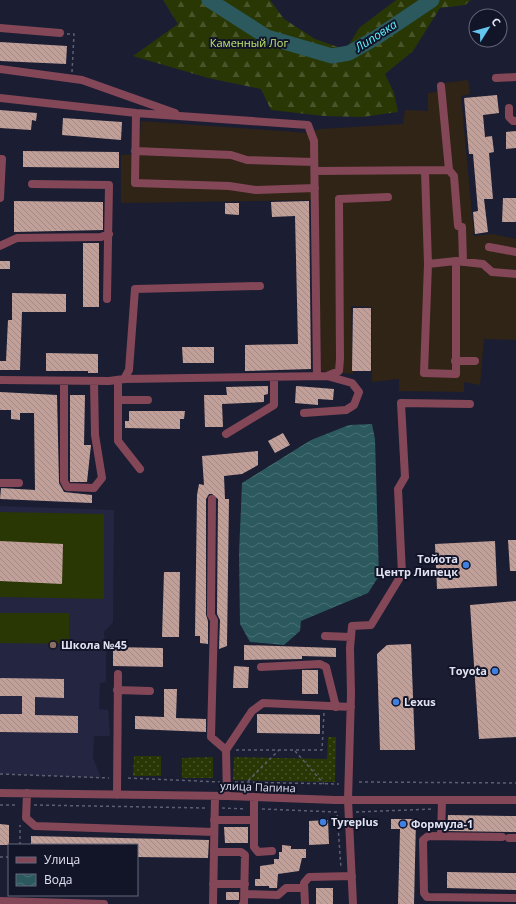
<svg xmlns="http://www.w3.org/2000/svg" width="516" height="904" viewBox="0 0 516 904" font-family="'Open Sans',sans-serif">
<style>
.industrial{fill:#2f2416}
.built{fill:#242641}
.grass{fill:url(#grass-dots)}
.forest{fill:url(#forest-firs)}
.pitch{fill:#293705}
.water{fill:url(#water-waves)}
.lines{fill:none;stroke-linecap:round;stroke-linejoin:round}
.river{stroke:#2b595d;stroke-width:15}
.building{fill:url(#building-back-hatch)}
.path{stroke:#5d5f72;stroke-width:1.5;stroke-dasharray:3 3;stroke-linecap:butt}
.minor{stroke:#834757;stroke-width:8}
.shop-dot{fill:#3f7fe0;stroke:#121428;stroke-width:1.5}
.education-dot{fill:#8d6e63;stroke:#121428;stroke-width:1.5}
.labels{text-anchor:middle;stroke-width:4;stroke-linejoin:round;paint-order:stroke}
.park-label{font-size:11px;fill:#c2ea70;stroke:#121428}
.poi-label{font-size:11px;font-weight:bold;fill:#e1e3f2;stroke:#121428;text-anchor:start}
.street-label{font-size:11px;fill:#e1e3f2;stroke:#121428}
.water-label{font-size:12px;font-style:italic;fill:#5bf0fb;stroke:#121428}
</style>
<defs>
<pattern id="grass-dots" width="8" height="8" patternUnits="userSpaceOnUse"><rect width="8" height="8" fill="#293705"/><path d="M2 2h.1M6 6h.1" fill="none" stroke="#48542a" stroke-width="1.8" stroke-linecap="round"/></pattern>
<pattern id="forest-firs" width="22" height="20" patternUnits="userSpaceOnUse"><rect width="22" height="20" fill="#293705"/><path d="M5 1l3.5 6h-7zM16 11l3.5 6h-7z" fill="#48542a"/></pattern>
<pattern id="water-waves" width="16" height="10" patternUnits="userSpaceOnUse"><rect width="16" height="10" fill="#2b595d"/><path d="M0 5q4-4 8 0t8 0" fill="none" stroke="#497175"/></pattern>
<pattern id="building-back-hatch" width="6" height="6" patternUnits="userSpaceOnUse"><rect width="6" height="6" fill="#c1a099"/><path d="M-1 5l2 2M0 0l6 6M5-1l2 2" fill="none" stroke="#a28985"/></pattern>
</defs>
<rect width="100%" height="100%" fill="#1b1d32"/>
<!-- industrial -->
<path class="industrial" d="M 468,80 L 470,94 L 461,96 L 474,236 L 492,234 L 516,239 L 516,340 L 484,339 L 480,385 L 464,382 L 464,392 L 399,391 L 399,379 L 372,382 L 372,307 L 351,306 L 353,374 L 321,371 L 318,200 L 121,203 L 121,155 L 139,154 L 141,121 L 308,133 L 320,129 L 403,124 L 405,110 L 428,111 L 428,93 L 445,91 L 444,83 Z"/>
<!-- built -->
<path class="built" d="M 0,506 L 114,510 L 113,622 L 104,632 L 106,650 L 106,682 L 100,683 L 99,709 L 108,710 L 110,736 L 94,736 L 93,758 L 101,778 L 0,774 Z"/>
<!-- grass -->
<path class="grass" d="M 328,737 L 336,737 L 335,782 L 233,780 L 234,757 L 327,759 Z
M 134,756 L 161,756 L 161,776 L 133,776 Z
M 213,757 L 213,778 L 182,778 L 182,758 Z"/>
<!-- forest -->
<path class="forest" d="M 163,0 L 270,0 L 284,19 L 315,39 L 346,50 L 359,28 L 396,0 L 471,0 L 465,5 L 440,8 L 413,51 L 385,74 L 394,93 L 398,112 L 362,117 L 324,116 L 271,110 L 261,89 L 208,78 L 133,56 L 178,24 Z"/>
<!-- pitch -->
<path class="pitch" d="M 0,512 L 104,514 L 104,599 L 0,597 Z
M 0,613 L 69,613 L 69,644 L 0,643 Z"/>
<!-- water -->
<path class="water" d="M 372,424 L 375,439 L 379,576 L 368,593 L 301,621 L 300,631 L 284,645 L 250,642 L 240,624 L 239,554 L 242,483 L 311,440 L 349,425 Z"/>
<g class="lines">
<!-- river -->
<path class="river" d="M 209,0 L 267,37 L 332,56 L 349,53 L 377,37 L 432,0"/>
</g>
<!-- building -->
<path class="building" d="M 0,42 L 67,46 L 66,64 L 0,61 Z
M 497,95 L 499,113 L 483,115 L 485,137 L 492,136 L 494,152 L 489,153 L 493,199 L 484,199 L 488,232 L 475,234 L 473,212 L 478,211 L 473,154 L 469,154 L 464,98 Z
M 0,110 L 37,113 L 36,121 L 32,120 L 31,130 L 0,128 Z
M 63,118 L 122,122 L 121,140 L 62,135 Z
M 516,131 L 516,148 L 506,149 L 506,132 Z
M 23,151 L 119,152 L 119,168 L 23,167 Z
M 503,198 L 516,198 L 516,222 L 502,222 Z
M 14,201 L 103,202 L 103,230 L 14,232 Z
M 309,201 L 311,369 L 245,371 L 245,345 L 298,344 L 295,216 L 272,217 L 271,202 Z
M 225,203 L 239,203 L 239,215 L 225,214 Z
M 83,243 L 99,243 L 99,307 L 83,307 Z
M 0,261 L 10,261 L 10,269 L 0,269 Z
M 12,293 L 66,294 L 66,312 L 22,312 L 20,370 L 0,370 L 0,361 L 6,361 L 8,320 L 12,320 Z
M 353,308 L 371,308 L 371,371 L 352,371 Z
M 182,347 L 214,347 L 214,363 L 183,363 Z
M 46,353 L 98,354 L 98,373 L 88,373 L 88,371 L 46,371 Z
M 268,386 L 268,394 L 264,395 L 264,402 L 222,404 L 223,427 L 205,427 L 204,395 L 227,395 L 226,387 Z
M 296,386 L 334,389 L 333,400 L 318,399 L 318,405 L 295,403 Z
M 0,392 L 57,395 L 59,483 L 64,492 L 92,495 L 92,503 L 0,499 L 1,488 L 35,490 L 34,413 L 20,413 L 20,420 L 11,419 L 11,410 L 0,410 Z
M 70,395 L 85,395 L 84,445 L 91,445 L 87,482 L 70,482 Z
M 129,411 L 185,411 L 184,419 L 180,419 L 180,429 L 125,428 L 125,421 L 129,421 Z
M 283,433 L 290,445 L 275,453 L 268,441 Z
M 258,451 L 258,465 L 242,474 L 224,476 L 225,499 L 229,499 L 227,646 L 219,649 L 220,620 L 217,614 L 218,499 L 212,494 L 209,494 L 206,499 L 206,615 L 208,621 L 208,644 L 200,643 L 200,636 L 195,636 L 197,495 L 199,484 L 204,485 L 202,456 Z
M 508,540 L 516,540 L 516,571 L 510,571 Z
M 0,541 L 63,544 L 62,584 L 0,581 Z
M 495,541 L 497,586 L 437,589 L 435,544 Z
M 164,572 L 180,572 L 179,637 L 162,637 Z
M 516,601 L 516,737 L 479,739 L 470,605 Z
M 411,644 L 415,750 L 380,750 L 377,654 L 387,645 Z
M 244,645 L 336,648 L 336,657 L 302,656 L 302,659 L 244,660 Z
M 113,647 L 163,648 L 163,667 L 113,666 Z
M 234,666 L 249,667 L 248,688 L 233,688 Z
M 302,670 L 318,670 L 318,694 L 302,694 Z
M 0,678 L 64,679 L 64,698 L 35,697 L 35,715 L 78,716 L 78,733 L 0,732 L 0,714 L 22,714 L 22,696 L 0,696 Z
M 164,689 L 177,689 L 176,718 L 206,719 L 206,732 L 135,729 L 135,716 L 164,717 Z
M 257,714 L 320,715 L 320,734 L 257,733 Z
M 448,815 L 516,816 L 516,832 L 447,831 Z
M 391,819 L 416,819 L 414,904 L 398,904 L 400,829 L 391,829 Z
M 328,820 L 329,844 L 309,845 L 309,821 Z
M 0,824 L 9,825 L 9,845 L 0,845 Z
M 224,827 L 248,827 L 248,843 L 225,843 Z
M 31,836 L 209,840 L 208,858 L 137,857 L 137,845 L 31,845 Z
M 282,845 L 291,846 L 291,849 L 306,849 L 306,858 L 302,858 L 299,871 L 278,874 L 277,888 L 269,888 L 269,886 L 255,886 L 255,879 L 260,879 L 260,866 L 274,864 L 274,859 L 279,859 L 279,852 L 282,852 Z
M 447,872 L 516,873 L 516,890 L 447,888 Z
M 316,888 L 333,888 L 333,904 L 316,904 Z
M 226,892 L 239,892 L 239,900 L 226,900 Z"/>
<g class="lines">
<!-- path -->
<path class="path" d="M 67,34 L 74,34 L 72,72
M 236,750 L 322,750 L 324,713
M 295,751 L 324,784
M 0,774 L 109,778
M 128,778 L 220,782
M 248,781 L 279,750
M 235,782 L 339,784
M 359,782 L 516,783
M 0,805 L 18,805
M 34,805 L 206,808
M 222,808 L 246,809
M 262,809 L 337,812 L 341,868
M 356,812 L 434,809
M 20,845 L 20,825
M 0,857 L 9,857"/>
<!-- minor -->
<path class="minor" d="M 0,28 L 60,33
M 0,69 L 82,80 L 175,113
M 496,78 L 516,77
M 0,98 L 136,113 L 135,183 L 229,186 L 256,190 L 315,188
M 509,108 L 509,117 L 513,121 L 516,121
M 136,113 L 308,125 L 314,141 L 317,376
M 135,151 L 231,155 L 247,160 L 314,162
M 0,159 L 2,159 L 0,198
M 449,170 L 454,176 L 458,226 L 462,227 L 463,262
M 315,171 L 449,170 L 441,86
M 425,171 L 428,264 L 424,373 L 456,374 L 456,261 L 483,264 L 492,272 L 516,274
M 32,184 L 109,185 L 107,299
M 0,246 L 17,238 L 101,237 L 109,234
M 489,247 L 516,252
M 428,264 L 456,261
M 455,361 L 475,361
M 327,376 L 339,371 L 340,359 L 339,199 L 388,197
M 124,379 L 129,370 L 135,289 L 260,286
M 0,380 L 109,381 L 124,379 L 327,376 L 352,383 L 359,392 L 354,405 L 346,410 L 304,413
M 118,380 L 118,441 L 140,469
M 64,381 L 64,481 L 67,487 L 94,488 L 102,478 L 95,435 L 94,381
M 118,400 L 148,400
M 226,434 L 274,405 L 274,377
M 0,483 L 19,483
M 212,499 L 211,615 L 214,620 L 211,737 L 226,750
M 325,636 L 351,637
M 261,667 L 320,664 L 326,667 L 336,707
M 117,690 L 150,691
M 0,793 L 227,796 L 335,800 L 516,800
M 27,793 L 26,818 L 35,826 L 214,832
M 117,795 L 118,674
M 227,796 L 226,750 L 252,711 L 263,703 L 351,707
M 254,797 L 254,847 L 258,852 L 272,851
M 214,820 L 254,820
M 441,836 L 442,800
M 502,837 L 428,836 L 423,840 L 424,893 L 427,897 L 516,898
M 509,838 L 516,838
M 214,852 L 241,852 L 245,855 L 244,903 L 243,904
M 213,884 L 245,884
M 245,894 L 278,895 L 286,888 L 304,888
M 0,901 L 104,904
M 213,904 L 215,796
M 305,904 L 304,883 L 309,877 L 352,876
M 353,904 L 348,800 L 351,694 L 350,648 L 352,626 L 371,625 L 402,574 L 398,489 L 405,477 L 401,403 L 470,404"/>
</g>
<!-- markers -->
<g class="shop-dot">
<circle cx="466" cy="565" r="4"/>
<circle cx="495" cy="671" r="4"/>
<circle cx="396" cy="702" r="4"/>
<circle cx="323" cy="822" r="4"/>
<circle cx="403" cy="824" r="4"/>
</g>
<circle class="education-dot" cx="53" cy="645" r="4"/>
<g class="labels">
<!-- park labels -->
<g class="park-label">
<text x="249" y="47">Каменный Лог</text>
</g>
<!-- poi labels -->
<g class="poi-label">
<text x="458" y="563" text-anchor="end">Тойота<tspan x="458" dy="13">Центр Липецк</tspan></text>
<text x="61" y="649">Школа №45</text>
<text x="487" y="675" text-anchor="end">Toyota</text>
<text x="404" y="706">Lexus</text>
<text x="331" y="826">Tyreplus</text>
<text x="411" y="828">Формула-1</text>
</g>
<!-- street labels -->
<g class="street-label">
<text transform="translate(258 787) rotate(2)" y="4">улица Папина</text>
</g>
<!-- water labels -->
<g class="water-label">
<text transform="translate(376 36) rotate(-33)" y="4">Липовка</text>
</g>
</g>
<!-- legend -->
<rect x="8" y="844" width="130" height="52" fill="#121428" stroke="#656779"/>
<rect x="16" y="857" width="20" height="6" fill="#834757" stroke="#656779"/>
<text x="44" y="864" font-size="12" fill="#e1e3f2">Улица</text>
<rect x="16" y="874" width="20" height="12" fill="url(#water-waves)" stroke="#656779"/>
<text x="44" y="884" font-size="12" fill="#e1e3f2">Вода</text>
<!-- north arrow -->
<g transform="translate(488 28) rotate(53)"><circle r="19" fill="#121428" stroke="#656779"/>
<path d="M0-3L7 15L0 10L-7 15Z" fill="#64c5ee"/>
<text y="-6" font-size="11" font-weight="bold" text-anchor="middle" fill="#e1e3f2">С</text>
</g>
</svg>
